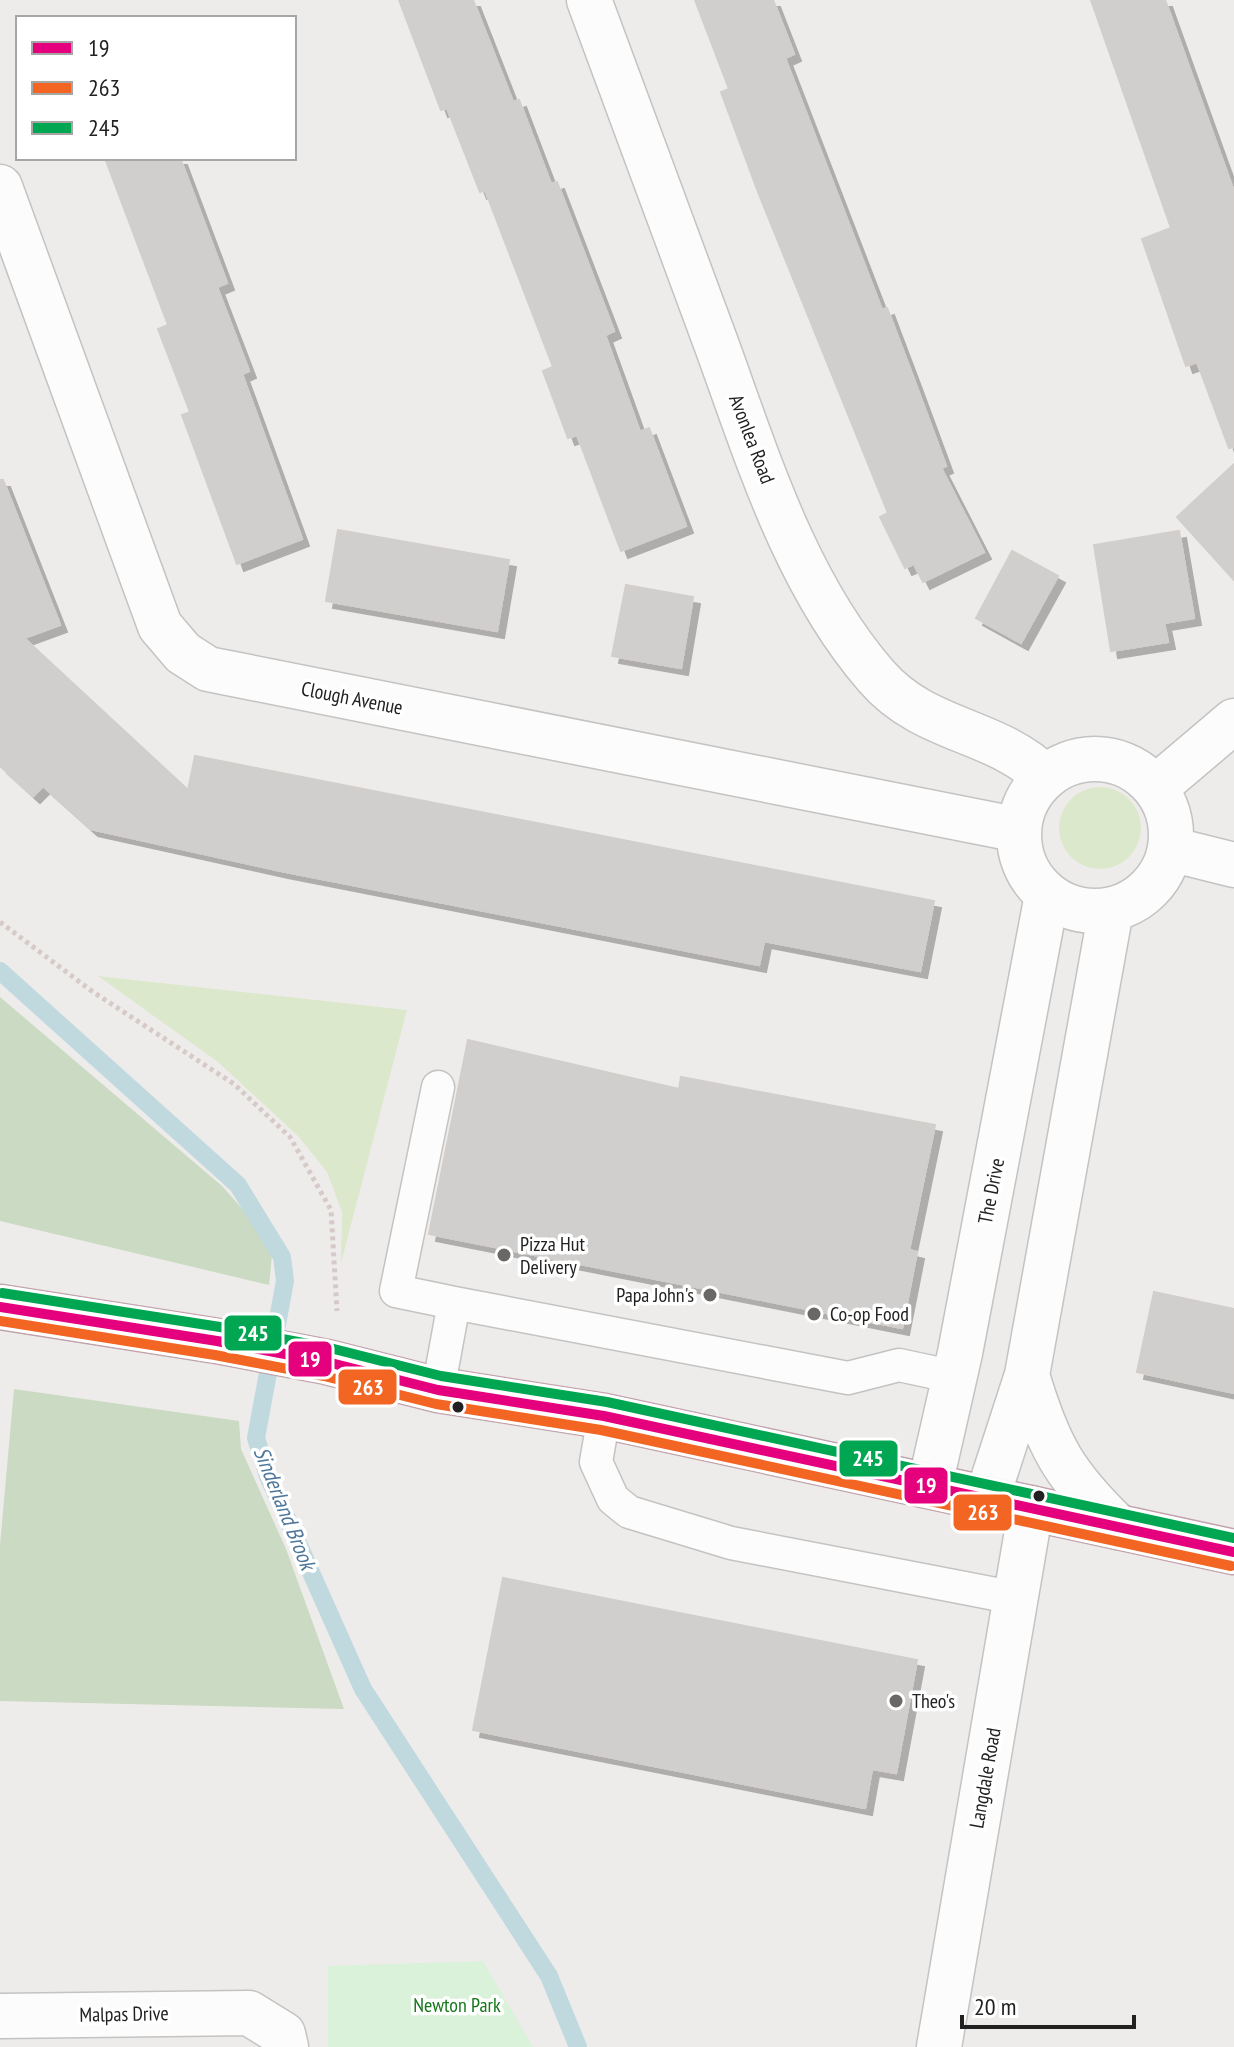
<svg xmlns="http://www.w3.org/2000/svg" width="1234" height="2047" viewBox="0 0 1234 2047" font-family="'PT Sans Narrow',sans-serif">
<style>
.grass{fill:#dce8cc}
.forest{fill:#cbdac2}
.park{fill:#daf1da}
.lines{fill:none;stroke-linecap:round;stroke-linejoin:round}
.stream{stroke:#c0d9df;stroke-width:18}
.building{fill:#d1cfcd;stroke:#d1cecc;stroke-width:2;filter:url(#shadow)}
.service-casing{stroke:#c4c3c2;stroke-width:35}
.minor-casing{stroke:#c4c3c2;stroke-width:47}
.trunk-casing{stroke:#c1a3ad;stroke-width:47}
.path{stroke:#d6cac9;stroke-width:5;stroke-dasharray:4 4;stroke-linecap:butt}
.service{stroke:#fcfcfc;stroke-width:32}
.minor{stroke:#fcfcfc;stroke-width:44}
.trunk{stroke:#eee6e4;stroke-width:44}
.bus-1-casing{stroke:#fff;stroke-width:16}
.bus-2-casing{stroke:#fff;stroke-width:16}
.bus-3-casing{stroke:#fff;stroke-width:16}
.bus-1{stroke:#e5007d;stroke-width:10}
.bus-2{stroke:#f26522;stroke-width:10}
.bus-3{stroke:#00a651;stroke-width:10}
.poi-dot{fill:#696867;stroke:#fff;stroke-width:3}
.bus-dot{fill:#212121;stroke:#fff;stroke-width:3}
.labels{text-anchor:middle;stroke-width:7;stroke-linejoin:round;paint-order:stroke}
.street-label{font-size:20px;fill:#212121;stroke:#fff}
.poi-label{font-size:20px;fill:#212121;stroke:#fff;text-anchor:start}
.park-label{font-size:20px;fill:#16771a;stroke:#fff}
.water-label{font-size:22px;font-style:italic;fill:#4e779a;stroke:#fff}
.line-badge{stroke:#fff;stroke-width:3}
.badge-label{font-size:22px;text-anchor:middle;font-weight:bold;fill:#fff}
</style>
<defs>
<filter id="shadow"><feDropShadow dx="7" dy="7" stdDeviation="0" flood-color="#0004"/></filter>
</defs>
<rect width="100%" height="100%" fill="#eeecea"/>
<!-- grass -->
<path class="grass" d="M1059 828a41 41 0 1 1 82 0a41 41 0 1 1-82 0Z
M 98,976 L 407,1010 L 341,1263 L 342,1212 L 327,1172 L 298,1136 L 218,1062 Z"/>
<!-- forest -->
<path class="forest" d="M 0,997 L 222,1186 L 245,1212 L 272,1255 L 269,1285 L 0,1221 Z
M 14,1389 L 239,1421 L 241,1449 L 286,1549 L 344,1709 L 0,1701 L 0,1545 Z"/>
<!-- park -->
<path class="park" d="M 483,1961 L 533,2047 L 328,2047 L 328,1966 Z"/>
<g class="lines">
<!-- stream -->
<path class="stream" d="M 0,971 L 238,1185 L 282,1257 L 285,1281 L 256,1438 L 268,1476 L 363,1689 L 549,1976 L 578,2047"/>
</g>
<!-- building -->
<path class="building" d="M 399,0 L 473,0 L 513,102 L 519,100 L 551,184 L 557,182 L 614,331 L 605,335 L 640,432 L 649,428 L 686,526 L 621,551 L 577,435 L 568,438 L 543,371 L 553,367 L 485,190 L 480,192 L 447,108 L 441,110 Z
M 695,0 L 773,0 L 794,54 L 785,58 L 882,310 L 887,308 L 915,382 L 946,466 L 941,468 L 984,552 L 923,582 L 914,564 L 905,568 L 880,517 L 888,513 L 758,192 L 721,92 L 729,89 Z
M 1091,0 L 1165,0 L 1234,192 L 1234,447 L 1229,448 L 1197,362 L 1186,366 L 1142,239 L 1171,228 Z
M 105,158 L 180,158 L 227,283 L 217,287 L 249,371 L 242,374 L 302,539 L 237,564 L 182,415 L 190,412 L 158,329 L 168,325 Z
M 1234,464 L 1234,580 L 1177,517 Z
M 0,480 L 3,480 L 60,625 L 24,638 L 188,790 L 195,756 L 934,901 L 920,971 L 764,941 L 759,965 L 281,871 L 91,829 L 43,786 L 33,796 L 0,766 Z
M 338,530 L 509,560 L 497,631 L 326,601 Z
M 1179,531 L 1194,618 L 1164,623 L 1168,642 L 1111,651 L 1094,545 Z
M 1012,551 L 1058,576 L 1021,643 L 976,618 Z
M 626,585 L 693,597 L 681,668 L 612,656 Z
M 468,1040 L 679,1089 L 681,1077 L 935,1125 L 909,1250 L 917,1252 L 902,1328 L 429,1234 Z
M 1154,1292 L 1234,1309 L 1234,1393 L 1137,1372 Z
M 503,1578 L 917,1660 L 896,1773 L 872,1769 L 865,1808 L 473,1730 Z"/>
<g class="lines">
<defs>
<path id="service" d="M 438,1087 L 396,1291 L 454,1303
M 438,1390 L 454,1303 L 848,1378 L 899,1365 L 955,1377
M 604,1416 L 596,1462 L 613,1499 L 629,1512 L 731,1543 L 1016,1598"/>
<path id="minor" d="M 589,0 C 632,115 674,231 717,346 C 758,459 796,584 876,676 C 925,733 995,728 1045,777
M 0,187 L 160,626 L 183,653 L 208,669 L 1019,830
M1019 835a76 76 0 1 1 152 0a76 76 0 1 1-152 0Z
M 1155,788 L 1234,721
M 1170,849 L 1234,865
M 1027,1375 C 1048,1446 1064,1475 1118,1527
M 930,1485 L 960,1353 L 1047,895
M 987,1498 L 1027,1375 L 1111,910
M 0,2016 L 249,2013 L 283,2034 L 286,2047
M 939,2047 L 1031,1508"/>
<path id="trunk" d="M 0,1307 L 217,1341 L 327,1362 L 438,1390 L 604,1416 L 1234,1552"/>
</defs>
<!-- service casing -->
<use href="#service" class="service-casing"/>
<!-- minor casing -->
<use href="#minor" class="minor-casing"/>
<!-- trunk casing -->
<use href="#trunk" class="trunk-casing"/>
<!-- path -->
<path class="path" d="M 0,922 L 93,992 L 234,1084 L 290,1137 L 331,1210 L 337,1311"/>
<!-- service -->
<use href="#service" class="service"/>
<!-- minor -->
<use href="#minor" class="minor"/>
<!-- trunk -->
<use href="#trunk" class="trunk"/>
<defs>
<path id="bus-1" d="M 0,1307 L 217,1341 L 327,1362 L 438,1390 L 604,1416 L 1234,1552"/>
<path id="bus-2" d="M 0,1321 L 215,1355 L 324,1376 L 436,1404 L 601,1430 L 1231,1566"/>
<path id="bus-3" d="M 2,1293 L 220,1327 L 330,1348 L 441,1376 L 607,1402 L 1234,1538"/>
</defs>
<!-- bus-1 casing -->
<use href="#bus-1" class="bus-1-casing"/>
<!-- bus-2 casing -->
<use href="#bus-2" class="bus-2-casing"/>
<!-- bus-3 casing -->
<use href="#bus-3" class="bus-3-casing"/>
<!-- bus-1 -->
<use href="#bus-1" class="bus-1"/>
<!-- bus-2 -->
<use href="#bus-2" class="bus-2"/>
<!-- bus-3 -->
<use href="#bus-3" class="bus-3"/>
</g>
<!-- markers -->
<g class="poi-dot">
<circle cx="504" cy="1255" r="8"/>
<circle cx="710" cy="1295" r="8"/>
<circle cx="814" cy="1314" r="8"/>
<circle cx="896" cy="1701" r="8"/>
</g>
<g class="bus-dot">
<circle cx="458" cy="1407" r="7"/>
<circle cx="1039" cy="1496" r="7"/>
</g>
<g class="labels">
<!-- street labels -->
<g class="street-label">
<text transform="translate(752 439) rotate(69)" y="7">Avonlea Road</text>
<text transform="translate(352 698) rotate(11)" y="7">Clough Avenue</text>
<text transform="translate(991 1191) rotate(-79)" y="7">The Drive</text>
<text transform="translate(985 1778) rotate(-80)" y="7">Langdale Road</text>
<text transform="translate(124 2014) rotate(-1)" y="7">Malpas Drive</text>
</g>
<!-- poi labels -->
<g class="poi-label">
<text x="520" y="1251">Pizza Hut<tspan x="520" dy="23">Delivery</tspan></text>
<text x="694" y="1302" text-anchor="end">Papa John's</text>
<text x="830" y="1321">Co-op Food</text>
<text x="912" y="1708">Theo's</text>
</g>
<!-- park labels -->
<g class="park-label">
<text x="457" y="2012">Newton Park</text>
</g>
<!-- water labels -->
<g class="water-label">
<text transform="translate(285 1508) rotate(68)" y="8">Sinderland Brook</text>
</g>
</g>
<g class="line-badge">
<rect x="223" y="1314" width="60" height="38" rx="8" fill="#00a651"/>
<rect x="287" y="1340" width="46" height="38" rx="8" fill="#e5007d"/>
<rect x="337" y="1368" width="61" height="38" rx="8" fill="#f26522"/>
<rect x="838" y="1439" width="61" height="39" rx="8" fill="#00a651"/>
<rect x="903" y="1466" width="46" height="39" rx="8" fill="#e5007d"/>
<rect x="952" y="1493" width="61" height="39" rx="8" fill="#f26522"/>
</g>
<g class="badge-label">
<text x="253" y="1341">245</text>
<text x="310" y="1367">19</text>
<text x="368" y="1395">263</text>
<text x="868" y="1466">245</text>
<text x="926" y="1493">19</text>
<text x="983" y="1520">263</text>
</g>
<!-- legend -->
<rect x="16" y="16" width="280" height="144" fill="#ffffff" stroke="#a6a6a6" stroke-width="2"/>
<rect x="32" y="42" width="40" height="12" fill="#e5007d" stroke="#a6a6a6" stroke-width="2"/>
<text x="88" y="56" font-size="24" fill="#212121">19</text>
<rect x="32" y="82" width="40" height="12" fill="#f26522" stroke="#a6a6a6" stroke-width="2"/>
<text x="88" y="96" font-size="24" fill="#212121">263</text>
<rect x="32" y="122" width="40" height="12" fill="#00a651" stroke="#a6a6a6" stroke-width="2"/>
<text x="88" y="136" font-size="24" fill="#212121">245</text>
<!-- scale -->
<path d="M962 2015v12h172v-12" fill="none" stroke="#212121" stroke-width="4"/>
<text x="974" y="2015" font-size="24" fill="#212121" stroke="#ffffff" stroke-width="6" paint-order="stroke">20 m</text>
</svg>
